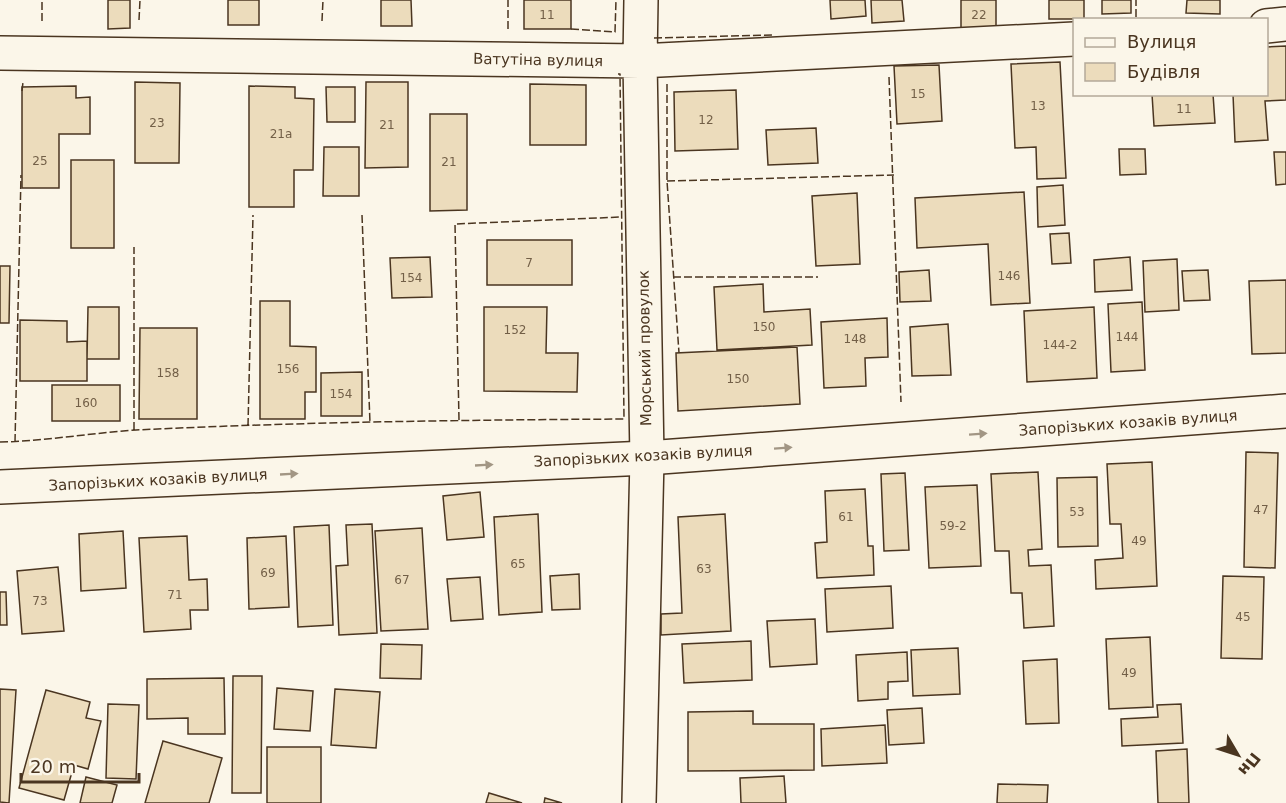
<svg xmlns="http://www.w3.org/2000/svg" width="1286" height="803" viewBox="0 0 1286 803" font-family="'DejaVu Sans',sans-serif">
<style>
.building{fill:#ecdcbc;stroke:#4a3520;stroke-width:1.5}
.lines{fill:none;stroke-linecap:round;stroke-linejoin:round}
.street-casing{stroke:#4a3520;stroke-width:36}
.secondary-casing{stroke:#4a3520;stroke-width:36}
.street{stroke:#fbf6e9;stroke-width:33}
.secondary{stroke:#fbf6e9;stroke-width:33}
.fence{stroke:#4a3520;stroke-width:1.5;stroke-dasharray:8 3;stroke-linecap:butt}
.oneway{fill:#a29684}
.labels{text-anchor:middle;stroke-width:4.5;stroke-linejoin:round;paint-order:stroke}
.number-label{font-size:12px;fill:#725f47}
.street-label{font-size:15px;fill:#4a3520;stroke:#fbf6e9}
</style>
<rect width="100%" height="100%" fill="#fbf6e9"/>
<!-- building -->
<path class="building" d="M 108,0 L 130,0 L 130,28 L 108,29 Z
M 228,0 L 259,0 L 259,25 L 228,25 Z
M 381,0 L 411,0 L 412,26 L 381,26 Z
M 524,0 L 571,0 L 571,29 L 524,29 Z
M 830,0 L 865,0 L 866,16 L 831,19 Z
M 871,0 L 902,0 L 904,21 L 872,23 Z
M 961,0 L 996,0 L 996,29 L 961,30 Z
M 1049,0 L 1084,0 L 1084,19 L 1049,19 Z
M 1102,0 L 1131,0 L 1131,13 L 1102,14 Z
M 1187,0 L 1220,0 L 1220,14 L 1186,13 Z
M 1286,46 L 1286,100 L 1265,101 L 1268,140 L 1235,142 L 1233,94 L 1266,94 L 1266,47 Z
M 1060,62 L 1066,178 L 1037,179 L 1036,147 L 1015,148 L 1011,64 Z
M 939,65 L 942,121 L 897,124 L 894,66 Z
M 135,82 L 180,83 L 179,163 L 135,163 Z
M 366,82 L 408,82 L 408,167 L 365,168 Z
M 530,84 L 586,85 L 586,145 L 530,145 Z
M 76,86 L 76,98 L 90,97 L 90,134 L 59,134 L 59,188 L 22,188 L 22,87 Z
M 249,86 L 295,87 L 295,98 L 314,99 L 313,170 L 294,170 L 294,207 L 249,207 Z
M 326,87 L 355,87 L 355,122 L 327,122 Z
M 736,90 L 738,149 L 675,151 L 674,92 Z
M 1152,94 L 1213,94 L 1215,123 L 1154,126 Z
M 430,114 L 467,114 L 467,210 L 430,211 Z
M 816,128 L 818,163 L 768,165 L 766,130 Z
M 324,147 L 359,147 L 359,196 L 323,196 Z
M 1119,149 L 1145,149 L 1146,174 L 1120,175 Z
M 1274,152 L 1286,152 L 1286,184 L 1276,185 Z
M 71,160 L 114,160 L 114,248 L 71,248 Z
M 1063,185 L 1065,225 L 1038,227 L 1037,187 Z
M 1024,192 L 1030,303 L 991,305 L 988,244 L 917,248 L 915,198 Z
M 857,193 L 860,264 L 816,266 L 812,196 Z
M 1069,233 L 1071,263 L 1052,264 L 1050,234 Z
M 487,240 L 572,240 L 572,285 L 487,285 Z
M 430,257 L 432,297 L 392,298 L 390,258 Z
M 1130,257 L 1132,290 L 1095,292 L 1094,260 Z
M 1177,259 L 1179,310 L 1145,312 L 1143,261 Z
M 0,266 L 10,266 L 9,323 L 0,323 Z
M 929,270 L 931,301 L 900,302 L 899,272 Z
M 1208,270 L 1210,300 L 1184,301 L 1182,271 Z
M 1286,280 L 1286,353 L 1252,354 L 1249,281 Z
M 763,284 L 764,312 L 810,309 L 812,345 L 717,350 L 714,287 Z
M 260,301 L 290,301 L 290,346 L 316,347 L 316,392 L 305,392 L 305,419 L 260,419 Z
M 1142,302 L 1145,370 L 1111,372 L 1108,304 Z
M 88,307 L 119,307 L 119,359 L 87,359 Z
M 484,307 L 547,307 L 546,353 L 578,353 L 577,392 L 484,391 Z
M 1094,307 L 1097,378 L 1027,382 L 1024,311 Z
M 887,318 L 888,357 L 865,358 L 866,386 L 824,388 L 821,322 Z
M 20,320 L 67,321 L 67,342 L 87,341 L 87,381 L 20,381 Z
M 948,324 L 951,375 L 912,376 L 910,327 Z
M 140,328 L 197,328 L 197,419 L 139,419 Z
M 797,347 L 800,404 L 678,411 L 676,353 Z
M 362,372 L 362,416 L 321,416 L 321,373 Z
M 52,385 L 120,385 L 120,421 L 52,421 Z
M 1246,452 L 1278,453 L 1275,568 L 1244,567 Z
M 1152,462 L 1157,586 L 1096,589 L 1095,560 L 1123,558 L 1121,524 L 1110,524 L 1107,464 Z
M 1038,472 L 1042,549 L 1028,550 L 1029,566 L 1051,565 L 1054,626 L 1024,628 L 1022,593 L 1011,593 L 1009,551 L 995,551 L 991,474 Z
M 905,473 L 909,550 L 884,551 L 881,474 Z
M 1097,477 L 1098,546 L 1058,547 L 1057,478 Z
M 977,485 L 981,566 L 929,568 L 925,487 Z
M 865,489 L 868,546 L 873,546 L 874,575 L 817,578 L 815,543 L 827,542 L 825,491 Z
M 480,492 L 484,537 L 447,540 L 443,496 Z
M 538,514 L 542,612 L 499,615 L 494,517 Z
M 725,514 L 731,631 L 661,635 L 661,614 L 682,613 L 678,517 Z
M 372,524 L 377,633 L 339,635 L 336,566 L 348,565 L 346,525 Z
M 329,525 L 333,625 L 298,627 L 294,527 Z
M 422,528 L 428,629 L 381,631 L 375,531 Z
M 123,531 L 126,588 L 81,591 L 79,534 Z
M 187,536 L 189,580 L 207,579 L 208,610 L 190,610 L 191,629 L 144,632 L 139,538 Z
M 286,536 L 289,607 L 249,609 L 247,538 Z
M 58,567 L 64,631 L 22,634 L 17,571 Z
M 579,574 L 580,609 L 552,610 L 550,576 Z
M 1223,576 L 1264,577 L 1262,659 L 1221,658 Z
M 480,577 L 483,619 L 451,621 L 447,579 Z
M 891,586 L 893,628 L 827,632 L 825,589 Z
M 0,592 L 6,592 L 7,625 L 0,625 Z
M 815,619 L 817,664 L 770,667 L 767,621 Z
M 1150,637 L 1153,707 L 1109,709 L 1106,639 Z
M 751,641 L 752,680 L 684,683 L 682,644 Z
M 381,644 L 422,645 L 421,679 L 380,678 Z
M 958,648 L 960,694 L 913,696 L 911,650 Z
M 907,652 L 908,681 L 888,682 L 888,699 L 858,701 L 856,655 Z
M 1057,659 L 1059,723 L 1026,724 L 1023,661 Z
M 233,676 L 262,676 L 261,793 L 232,793 Z
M 224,678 L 225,734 L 188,734 L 188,718 L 147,719 L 147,679 Z
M 277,688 L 313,691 L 310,731 L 274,729 Z
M 0,689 L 16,690 L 9,803 L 0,802 Z
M 335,689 L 380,692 L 376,748 L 331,745 Z
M 46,690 L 90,702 L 86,718 L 101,721 L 88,769 L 74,765 L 64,800 L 19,788 Z
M 108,704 L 139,705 L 136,779 L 106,778 Z
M 1181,704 L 1183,743 L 1122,746 L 1121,719 L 1158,717 L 1157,705 Z
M 922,708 L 924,743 L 889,745 L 887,710 Z
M 753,711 L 753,724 L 814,724 L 814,770 L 688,771 L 688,712 Z
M 885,725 L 887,763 L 822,766 L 821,729 Z
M 163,741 L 222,758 L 209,803 L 145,803 Z
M 267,747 L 321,747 L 321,803 L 267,803 Z
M 1187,749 L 1189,803 L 1158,803 L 1156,751 Z
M 784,776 L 786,803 L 741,803 L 740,778 Z
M 86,777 L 117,785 L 112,803 L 80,803 Z
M 998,784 L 1048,785 L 1047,803 L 997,803 Z
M 489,793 L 522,803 L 486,803 Z
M 545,798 L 562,803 L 544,803 Z"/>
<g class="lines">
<defs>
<path id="street" d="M 1266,26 L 1286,24
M 0,53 L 640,61 L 1074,39
M 639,803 L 647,458 L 640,61 L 641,0"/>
<path id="secondary" d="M 0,487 L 647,458 L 1286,411"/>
</defs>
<!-- street casing -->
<use href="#street" class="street-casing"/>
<!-- secondary casing -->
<use href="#secondary" class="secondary-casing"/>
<!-- street -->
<use href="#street" class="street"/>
<!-- secondary -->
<use href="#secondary" class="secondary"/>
<!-- fence -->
<path class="fence" d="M 1136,17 L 1136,0
M 139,20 L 140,0
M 42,21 L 42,0
M 322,21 L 323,0
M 508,29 L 508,0
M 571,29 L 615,32 L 616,0
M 654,38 L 772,35
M 889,77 L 901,402
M 667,84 L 667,181 L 679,353
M 22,91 L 23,82
M 667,181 L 894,175
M 362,215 L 370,423
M 673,277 L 818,277
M 459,420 L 455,224 L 621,217
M 248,426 L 253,215
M 134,430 L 134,247
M 0,442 C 46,441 91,433 136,430 C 299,422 462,420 624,419 L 620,74 L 618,74
M 15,442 L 21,175"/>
</g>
<!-- one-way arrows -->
<defs><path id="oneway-solid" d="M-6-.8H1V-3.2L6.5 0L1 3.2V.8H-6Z" transform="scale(1.5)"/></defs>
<g class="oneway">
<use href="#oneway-solid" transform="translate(978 434) rotate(-4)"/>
<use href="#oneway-solid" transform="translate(783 448) rotate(-4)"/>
<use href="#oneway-solid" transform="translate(484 465) rotate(-3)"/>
<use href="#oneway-solid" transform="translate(289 474) rotate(-3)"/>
</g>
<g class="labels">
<!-- number labels -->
<g class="number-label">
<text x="547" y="19">11</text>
<text x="979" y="19">22</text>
<text x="918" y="98">15</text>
<text x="1038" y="110">13</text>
<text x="1184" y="113">11</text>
<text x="706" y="124">12</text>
<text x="157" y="127">23</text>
<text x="387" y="129">21</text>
<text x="281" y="138">21а</text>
<text x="40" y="165">25</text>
<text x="449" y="166">21</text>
<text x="529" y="267">7</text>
<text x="1009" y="280">146</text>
<text x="411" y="282">154</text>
<text x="764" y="331">150</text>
<text x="515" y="334">152</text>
<text x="1127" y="341">144</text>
<text x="855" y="343">148</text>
<text x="1060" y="349">144-2</text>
<text x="288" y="373">156</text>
<text x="168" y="377">158</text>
<text x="738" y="383">150</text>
<text x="341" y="398">154</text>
<text x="86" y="407">160</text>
<text x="1261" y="514">47</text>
<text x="1077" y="516">53</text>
<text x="846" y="521">61</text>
<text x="953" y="530">59-2</text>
<text x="1139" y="545">49</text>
<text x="518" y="568">65</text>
<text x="704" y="573">63</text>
<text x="268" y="577">69</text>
<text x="402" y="584">67</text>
<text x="175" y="599">71</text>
<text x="40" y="605">73</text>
<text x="1243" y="621">45</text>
<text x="1129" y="677">49</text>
</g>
<!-- street labels -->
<g class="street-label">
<text transform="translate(538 60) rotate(1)" y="5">Ватутіна вулиця</text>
<text transform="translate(645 348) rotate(-91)" y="5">Морський провулок</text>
<text transform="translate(1128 423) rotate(-4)" y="5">Запорізьких козаків вулиця</text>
<text transform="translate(643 456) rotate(-3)" y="5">Запорізьких козаків вулиця</text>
<text transform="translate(158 480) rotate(-3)" y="5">Запорізьких козаків вулиця</text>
</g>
</g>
<!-- legend -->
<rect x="1073" y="18" width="195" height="78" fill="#fbf6e9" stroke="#b4a999" stroke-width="1.5"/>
<rect x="1085" y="38" width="30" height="9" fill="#fbf6e9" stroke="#b4a999" stroke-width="1.5"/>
<text x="1127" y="48" font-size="18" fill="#4a3520">Вулиця</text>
<rect x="1085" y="63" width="30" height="18" fill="#ecdcbc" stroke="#b4a999" stroke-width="1.5"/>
<text x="1127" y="78" font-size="18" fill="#4a3520">Будівля</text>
<!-- north arrow -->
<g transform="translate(1238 755) rotate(129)" stroke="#fbf6e9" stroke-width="4.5" paint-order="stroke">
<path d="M0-4.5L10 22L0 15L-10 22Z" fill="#4a3520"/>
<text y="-9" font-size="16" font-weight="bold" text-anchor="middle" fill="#4a3520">Пн</text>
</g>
<!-- scale -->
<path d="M21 773v9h118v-9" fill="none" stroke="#4a3520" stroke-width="3"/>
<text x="30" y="773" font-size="18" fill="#4a3520" stroke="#fbf6e9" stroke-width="4.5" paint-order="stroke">20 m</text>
</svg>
